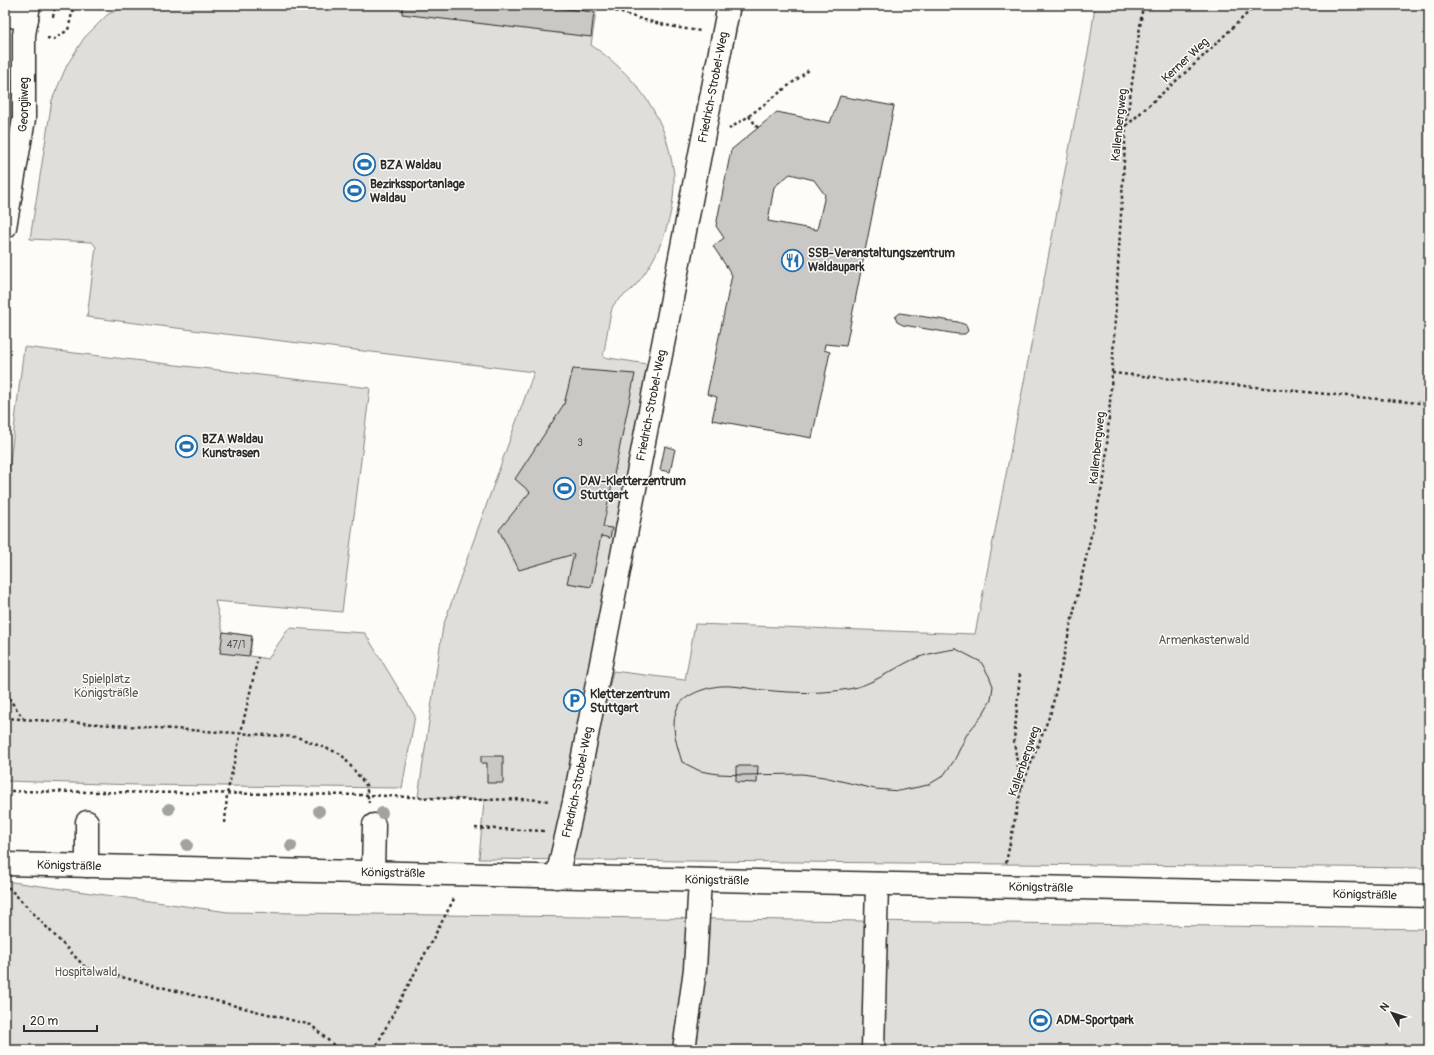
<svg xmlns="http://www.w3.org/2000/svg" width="1434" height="1055" viewBox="0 0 1434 1055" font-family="Pangolin,sans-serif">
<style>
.green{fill:#dfdeda;stroke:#858482}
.building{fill:#c9c8c4;stroke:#2b2b2b;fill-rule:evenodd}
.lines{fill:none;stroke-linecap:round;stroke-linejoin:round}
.minor-casing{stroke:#2b2b2b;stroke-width:25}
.path{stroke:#2b2b2b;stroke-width:2.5;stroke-dasharray:3 3;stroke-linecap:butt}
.minor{stroke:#fdfcf7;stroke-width:22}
.tram{stroke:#2b2b2b;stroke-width:1}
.tree{fill:#a2a29f}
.labels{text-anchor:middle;stroke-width:3;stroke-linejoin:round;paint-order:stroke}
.number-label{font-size:10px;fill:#525251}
.street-label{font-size:12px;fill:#2b2b2b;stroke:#fdfcf7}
.poi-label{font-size:12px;font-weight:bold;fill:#2b2b2b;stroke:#fdfcf7;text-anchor:start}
.park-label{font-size:12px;fill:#585857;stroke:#fdfcf7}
</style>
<rect width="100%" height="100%" fill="#fdfcf7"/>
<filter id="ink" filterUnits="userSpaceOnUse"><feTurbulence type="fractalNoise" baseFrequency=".025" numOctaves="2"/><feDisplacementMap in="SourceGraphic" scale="8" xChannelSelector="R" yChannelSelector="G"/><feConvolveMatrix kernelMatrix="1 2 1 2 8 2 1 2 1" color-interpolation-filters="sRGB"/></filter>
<g filter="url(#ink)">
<!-- green -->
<path class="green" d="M 127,5 L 538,5 L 596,12 L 591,45 C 631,72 662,110 671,158 C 672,164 674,170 674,176 C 675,205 667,233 654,258 C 649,267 642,278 635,286 C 629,293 618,298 613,306 C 610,312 605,348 603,357 L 659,366 L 585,793 L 613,671 L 685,680 L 695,624 L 975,634 L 1090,42 L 1095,5 L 1429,5 L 1429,868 L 479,859 L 484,801 L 490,800 L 418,797 L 443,626 L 534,372 L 87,317 L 96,247 L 92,242 L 30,239 L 52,100 L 67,65 L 84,38 L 107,15 Z
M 7,59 L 10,60 L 10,63 L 12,102 L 11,132 L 5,131 L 5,69 Z
M 24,347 L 370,388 L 342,612 L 215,601 L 223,632 L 252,636 L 250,656 L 268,659 L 289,628 L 365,633 L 415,716 L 402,788 L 138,785 L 5,781 L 5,503 Z
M 5,881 L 228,912 L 1429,929 L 1429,1050 L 5,1050 Z"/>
<!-- building -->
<path class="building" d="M 403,5 L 532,5 L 594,12 L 591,37 L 402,14 Z
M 840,96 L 894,106 L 846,346 L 825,344 L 824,350 L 830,352 L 812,438 L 712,420 L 717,397 L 707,394 L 732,275 L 713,246 L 724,238 L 716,226 L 731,150 L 777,112 L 830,123 ZM 790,174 L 814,180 L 825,195 L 817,230 L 768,221 L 774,187 Z
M 900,313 L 958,322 L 966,325 L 968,331 L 965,334 L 957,334 L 903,325 L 897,322 L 895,317 Z
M 573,369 L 635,374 L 603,527 L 612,528 L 610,538 L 601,536 L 591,587 L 567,583 L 574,554 L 519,570 L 499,530 L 530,492 L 515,479 L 564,404 Z
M 665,446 L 675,449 L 670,472 L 660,470 Z
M 223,632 L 252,636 L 249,656 L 220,653 Z
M 481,756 L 503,756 L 503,783 L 487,783 L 487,763 L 481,763 Z
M 736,766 L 758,766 L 757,783 L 736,782 Z"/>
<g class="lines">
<defs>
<g id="minor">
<path d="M 5,15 L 27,19"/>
<path id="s1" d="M 5,227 L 24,119 L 24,35 L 29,5"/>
<path id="s2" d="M 5,864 L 1429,896"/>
<path d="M 87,866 L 87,822"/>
<path d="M 373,872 L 374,825"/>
<path id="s3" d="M 557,877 L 574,802 L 729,5"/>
<path d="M 684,1050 L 695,969 L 700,880"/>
<path d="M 873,1050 L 877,884"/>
</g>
</defs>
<!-- minor casing -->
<use href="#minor" class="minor-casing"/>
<!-- path -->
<path class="path" d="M 598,5 C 632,17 665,27 701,31
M 53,17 L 55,6
M 47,38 L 54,39 L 68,30 L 74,5
M 749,116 L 758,128
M 1126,126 L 1197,62 L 1256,5
M 729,129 L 749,116 L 809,70
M 1112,373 L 1429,404
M 1020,674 L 1014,741 L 1021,789
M 5,693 L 23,718
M 5,718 L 297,737 L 341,754 L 366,785 L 369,803
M 5,791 L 367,795 L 474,800 L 528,799 L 550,801
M 225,823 L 227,794 L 258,657
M 475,828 L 544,831
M 1006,863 L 1021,789 L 1051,712 L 1105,474 L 1112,373 L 1126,126 L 1143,5
M 8,887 L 86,968 L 311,1025 L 339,1050
M 374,1050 L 455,897"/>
<!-- minor -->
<use href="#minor" class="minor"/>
<!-- tram -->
<path class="tram" d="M 956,649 L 981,662 L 989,676 L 993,686 L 991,700 L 981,717 L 967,734 L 954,761 L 943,776 L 928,785 L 899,791 L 875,789 L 824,777 L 802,774 L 744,775 L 718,774 L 700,771 L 682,762 C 677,745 670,726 677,709 C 683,694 708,687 721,686 C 735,685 750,689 764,690 C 791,693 821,694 849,689 C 872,685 891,670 912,660 C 926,654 940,651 956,649 Z"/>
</g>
<!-- trees -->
<g class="tree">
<circle cx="169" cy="809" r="6"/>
<circle cx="319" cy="811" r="6"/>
<circle cx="382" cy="813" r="6"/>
<circle cx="187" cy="845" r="6"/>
<circle cx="291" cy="846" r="6"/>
</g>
</g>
<!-- icons -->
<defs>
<symbol id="stadium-ring" viewBox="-11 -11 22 22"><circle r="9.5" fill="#fdfcf7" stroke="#1f6fb2" stroke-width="1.5"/><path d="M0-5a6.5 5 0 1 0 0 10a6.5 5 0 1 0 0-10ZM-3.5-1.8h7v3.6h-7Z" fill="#1f6fb2"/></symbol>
<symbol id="restaurant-ring" viewBox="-11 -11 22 22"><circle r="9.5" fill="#fdfcf7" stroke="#1f6fb2" stroke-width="1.5"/><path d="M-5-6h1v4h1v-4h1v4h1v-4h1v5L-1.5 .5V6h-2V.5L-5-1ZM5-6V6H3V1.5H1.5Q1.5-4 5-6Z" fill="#1f6fb2"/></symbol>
<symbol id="parking-ring" viewBox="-11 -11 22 22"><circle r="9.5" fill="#fdfcf7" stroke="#1f6fb2" stroke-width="1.5"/><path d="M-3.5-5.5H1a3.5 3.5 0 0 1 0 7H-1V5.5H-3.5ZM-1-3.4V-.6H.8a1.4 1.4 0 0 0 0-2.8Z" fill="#1f6fb2"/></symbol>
</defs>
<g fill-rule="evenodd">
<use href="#stadium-ring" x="352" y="152" width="25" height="25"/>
<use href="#stadium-ring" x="342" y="178" width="25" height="25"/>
<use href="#restaurant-ring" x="780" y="248" width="25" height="25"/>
<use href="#stadium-ring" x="174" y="434" width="25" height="25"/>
<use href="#stadium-ring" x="552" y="476" width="25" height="25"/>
<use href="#parking-ring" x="562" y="688" width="25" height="25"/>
<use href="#stadium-ring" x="1028" y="1008" width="25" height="25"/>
</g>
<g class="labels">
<!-- number labels -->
<g class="number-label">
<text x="580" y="446">3</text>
<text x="236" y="648">47/1</text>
</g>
<!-- street labels -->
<g class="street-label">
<text transform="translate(1185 60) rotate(-43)" y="4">Kerner Weg</text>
<text dy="4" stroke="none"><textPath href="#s3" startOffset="805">Friedrich-Strobel-Weg</textPath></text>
<text dy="4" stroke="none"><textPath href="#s1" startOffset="124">Georgiiweg</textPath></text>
<text transform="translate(1119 125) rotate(-84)" y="4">Kallenbergweg</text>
<text dy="4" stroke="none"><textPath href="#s3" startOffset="481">Friedrich-Strobel-Weg</textPath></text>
<text transform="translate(1097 448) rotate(-84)" y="4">Kallenbergweg</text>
<text transform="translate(1024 761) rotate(-71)" y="4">Kallenbergweg</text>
<text dy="4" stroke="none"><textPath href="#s3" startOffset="97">Friedrich-Strobel-Weg</textPath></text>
<text dy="4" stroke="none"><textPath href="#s2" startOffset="64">Königsträßle</textPath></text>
<text dy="4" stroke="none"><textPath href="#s2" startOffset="388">Königsträßle</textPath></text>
<text dy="4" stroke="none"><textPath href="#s2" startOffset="712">Königsträßle</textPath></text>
<text dy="4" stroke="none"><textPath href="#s2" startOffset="1036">Königsträßle</textPath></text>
<text dy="4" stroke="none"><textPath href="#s2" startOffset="1360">Königsträßle</textPath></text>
</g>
<!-- poi labels -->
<g class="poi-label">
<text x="380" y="169">BZA Waldau</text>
<text x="370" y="188">Bezirkssportanlage<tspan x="370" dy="14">Waldau</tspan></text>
<text x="808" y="257">SSB-Veranstaltungszentrum<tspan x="808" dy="14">Waldaupark</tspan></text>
<text x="202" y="443">BZA Waldau<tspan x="202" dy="14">Kunstrasen</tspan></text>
<text x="580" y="485">DAV-Kletterzentrum<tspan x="580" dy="14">Stuttgart</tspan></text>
<text x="590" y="698">Kletterzentrum<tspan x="590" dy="14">Stuttgart</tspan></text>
<text x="1056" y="1024">ADM-Sportpark</text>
</g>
<!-- park labels -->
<g class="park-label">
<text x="1204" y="644">Armenkastenwald</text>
<text x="106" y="683">Spielplatz<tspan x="106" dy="14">Königsträßle</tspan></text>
<text x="86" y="976">Hospitalwald</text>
</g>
</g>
<!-- margin -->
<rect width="1434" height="1055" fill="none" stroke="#fdfcf7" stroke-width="20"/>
<rect x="10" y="10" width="1414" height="1035" fill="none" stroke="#2b2b2b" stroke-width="1.5" filter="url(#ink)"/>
<!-- north arrow -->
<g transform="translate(1392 1013) rotate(309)" stroke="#fdfcf7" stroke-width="3" paint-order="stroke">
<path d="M0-3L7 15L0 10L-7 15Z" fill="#2b2b2b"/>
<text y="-6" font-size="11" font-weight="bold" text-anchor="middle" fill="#2b2b2b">N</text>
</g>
<!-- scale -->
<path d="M24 1025v6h73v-6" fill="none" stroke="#2b2b2b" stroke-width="2"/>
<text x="30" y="1025" font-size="12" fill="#2b2b2b" stroke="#fdfcf7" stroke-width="3" paint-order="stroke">20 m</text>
</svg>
